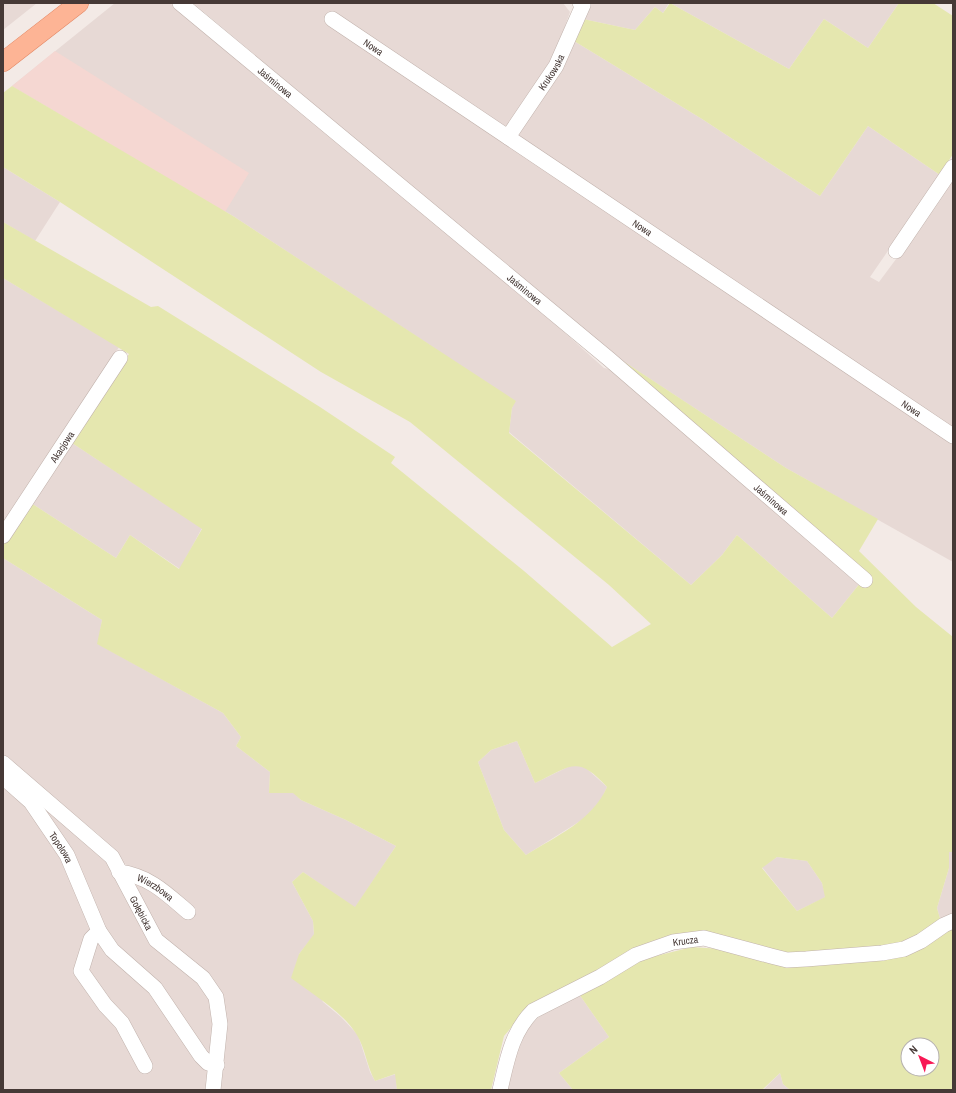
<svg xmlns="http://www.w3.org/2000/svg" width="956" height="1093" viewBox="0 0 956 1093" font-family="'Archivo Narrow',sans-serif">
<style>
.residential{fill:#e7d9d5}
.commercial{fill:#f5d7d2}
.green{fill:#e5e7af;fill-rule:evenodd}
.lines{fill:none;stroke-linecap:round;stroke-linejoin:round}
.minor-casing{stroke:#c1b2ac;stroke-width:16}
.major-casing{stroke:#e38865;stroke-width:20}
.minor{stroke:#fff;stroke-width:15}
.major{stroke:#fdb495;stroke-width:19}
.labels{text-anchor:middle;stroke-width:3;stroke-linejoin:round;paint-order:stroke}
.street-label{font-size:10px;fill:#463936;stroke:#fff}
</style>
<rect width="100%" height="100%" fill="#f3eae6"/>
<!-- residential -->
<path class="residential" d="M 3,3 L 37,3 L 3,30 Z
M 115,3 L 170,3 L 505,279 L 604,368 L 614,370 L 861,582 L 832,618 L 737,535 L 722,555 L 691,585 L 509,432 L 512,408 L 515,401 L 233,216 L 12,86 Z
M 193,3 L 563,3 L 570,12 L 552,63 L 497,139 L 953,442 L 953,562 L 786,468 L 612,354 Z
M 583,3 L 669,3 L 663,13 L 655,7 L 635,30 L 583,19 Z
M 670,3 L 899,3 L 868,48 L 824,19 L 789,69 Z
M 574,41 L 702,119 L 820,196 L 868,126 L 940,175 L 870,277 L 879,282 L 905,247 L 953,175 L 953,428 L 520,138 L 518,132 Z
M 3,167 L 60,202 L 35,241 L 3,222 Z
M 3,278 L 119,347 L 90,395 L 3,527 Z
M 72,443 L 202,528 L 180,569 L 130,535 L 116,558 L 31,503 Z
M 3,558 L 102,620 L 98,644 L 223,713 L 241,737 L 236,746 L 270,772 L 269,793 L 293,792 L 301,800 L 346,820 L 396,846 L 355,908 L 303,872 L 292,882 L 313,921 L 314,935 L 299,954 L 323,1002 L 341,1017 L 358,1035 L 370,1072 L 375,1081 L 396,1074 L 397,1090 L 221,1090 L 223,1022 L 221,999 L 158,935 L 129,882 L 131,868 L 122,862 L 98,834 L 3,758 Z
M 517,741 L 535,783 L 572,765 L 585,767 L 607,787 L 601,800 L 585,818 L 526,855 L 504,830 L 478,762 L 491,750 Z
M 3,784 L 41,802 L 107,860 L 143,930 L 196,979 L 210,998 L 215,1020 L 207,1090 L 3,1090 Z
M 949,852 L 953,852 L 953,918 L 941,922 L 937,908 L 949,868 Z
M 777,857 L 807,861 L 822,883 L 826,897 L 797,911 L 762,867 Z
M 579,994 L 609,1037 L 559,1073 L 573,1090 L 505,1090 L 519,1042 L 531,1025 L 541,1015 Z
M 780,1073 L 783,1084 L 790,1090 L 763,1090 Z"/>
<!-- commercial -->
<path class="commercial" d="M 55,51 L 249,173 L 225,212 L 12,86 Z"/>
<!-- green -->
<path class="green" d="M 670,3 L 789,69 L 824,19 L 868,48 L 899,3 L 933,3 L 953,16 L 953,154 L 940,175 L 868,126 L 820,196 L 702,119 L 574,41 L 583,19 L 635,30 L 655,7 L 663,13 Z
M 12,86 L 233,216 L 516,401 L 512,408 L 509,433 L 691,585 L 722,555 L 737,535 L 832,618 L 861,582 L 614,370 L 623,361 L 786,468 L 878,519 L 859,551 L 916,607 L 953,637 L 953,852 L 949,852 L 949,868 L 937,908 L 941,922 L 902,946 L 790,956 L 684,933 L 515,1023 L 504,1036 L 491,1090 L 397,1090 L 395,1074 L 375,1081 C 367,1067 365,1048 357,1035 C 344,1013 311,993 291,978 L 299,954 L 314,934 L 313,921 L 292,882 L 303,872 L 355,907 L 396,846 L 346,820 L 301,800 L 293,793 L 269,793 L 270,772 L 236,746 L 241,737 L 223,713 L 97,644 L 102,620 L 3,558 L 3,545 L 31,503 L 116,558 L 130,535 L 179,569 L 202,529 L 72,443 L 129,354 L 3,278 L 3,222 L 151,307 L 158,306 L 320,407 L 395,457 L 391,463 L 524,571 L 612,647 L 651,624 L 609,585 L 410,422 L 321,372 L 60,202 L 3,167 L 3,93 ZM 517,741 L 535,783 C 571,766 577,754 607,787 C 592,821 556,836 526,855 L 504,830 L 478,762 L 491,750 ZM 777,857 L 807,861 L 822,883 L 825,897 L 797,911 L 762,868 Z
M 953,923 L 953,1090 L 790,1090 L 783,1084 L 780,1073 L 762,1090 L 573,1090 L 559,1073 L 609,1037 L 579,994 L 636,961 L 692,947 L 864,959 ZM 908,1045 L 932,1045 L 932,1069 L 908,1069 Z"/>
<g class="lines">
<defs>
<g id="minor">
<path id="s1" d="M 180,3 L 609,359 L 865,580"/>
<path id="s2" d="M 332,19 L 953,436"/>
<path id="s3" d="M 508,137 L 556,66 L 583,5 L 580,3"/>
<path d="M 896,251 L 953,167"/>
<path id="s4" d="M 3,536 L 120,358"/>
<path id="s5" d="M 3,763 L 112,857 L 156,940 L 203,978 L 216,997 L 220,1024 L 213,1090"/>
<path id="s6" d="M 3,777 L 31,802 L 67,855 L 99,931 L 112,950 L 155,988 L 201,1056 L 208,1063 L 217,1065"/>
<path id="s7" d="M 119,872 C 149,876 166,893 188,912"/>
<path d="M 99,931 L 91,939 L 81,971 L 105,1005 L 122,1023 L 145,1066"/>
<path id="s8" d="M 500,1090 C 507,1061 511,1033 533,1011 L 600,977 L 636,955 L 673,942 L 704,938 L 771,956 L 787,960 L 806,959 L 882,953 L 904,949 L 921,941 L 944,925 L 953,921"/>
</g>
<path id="major" d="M 3,62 L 79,3"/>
</defs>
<!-- minor casing -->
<use href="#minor" class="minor-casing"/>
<!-- major casing -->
<use href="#major" class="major-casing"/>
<!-- minor -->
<use href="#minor" class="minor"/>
<!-- major -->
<use href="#major" class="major"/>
</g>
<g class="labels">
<!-- street labels -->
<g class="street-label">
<text dy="4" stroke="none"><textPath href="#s2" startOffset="50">Nowa</textPath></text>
<text dy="4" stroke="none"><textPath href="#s3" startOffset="78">Krukowska</textPath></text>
<text dy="4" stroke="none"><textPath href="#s1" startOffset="124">Jaśminowa</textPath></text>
<text dy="4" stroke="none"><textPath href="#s2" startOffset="374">Nowa</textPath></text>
<text dy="4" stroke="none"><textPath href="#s1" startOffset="448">Jaśminowa</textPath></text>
<text dy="4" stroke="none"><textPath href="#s2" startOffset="698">Nowa</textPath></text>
<text dy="4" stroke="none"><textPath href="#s4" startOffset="107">Akacjowa</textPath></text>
<text dy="4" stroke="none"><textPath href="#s1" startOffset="772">Jaśminowa</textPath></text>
<text dy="4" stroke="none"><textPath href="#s6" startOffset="92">Topolowa</textPath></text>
<text dy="4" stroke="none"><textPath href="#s7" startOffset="40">Wierzbowa</textPath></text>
<text dy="4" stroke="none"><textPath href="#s5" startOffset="207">Gołębicka</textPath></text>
<text dy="4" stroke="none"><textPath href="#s8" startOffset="256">Krucza</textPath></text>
</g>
</g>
<!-- border -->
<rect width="956" height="1093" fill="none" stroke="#463936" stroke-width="8"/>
<!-- north arrow -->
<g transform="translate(920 1057) rotate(318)"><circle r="19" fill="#ffffff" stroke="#b5b0af"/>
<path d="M0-3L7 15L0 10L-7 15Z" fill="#f81854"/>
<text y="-6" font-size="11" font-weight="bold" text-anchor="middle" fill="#463936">N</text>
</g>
</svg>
